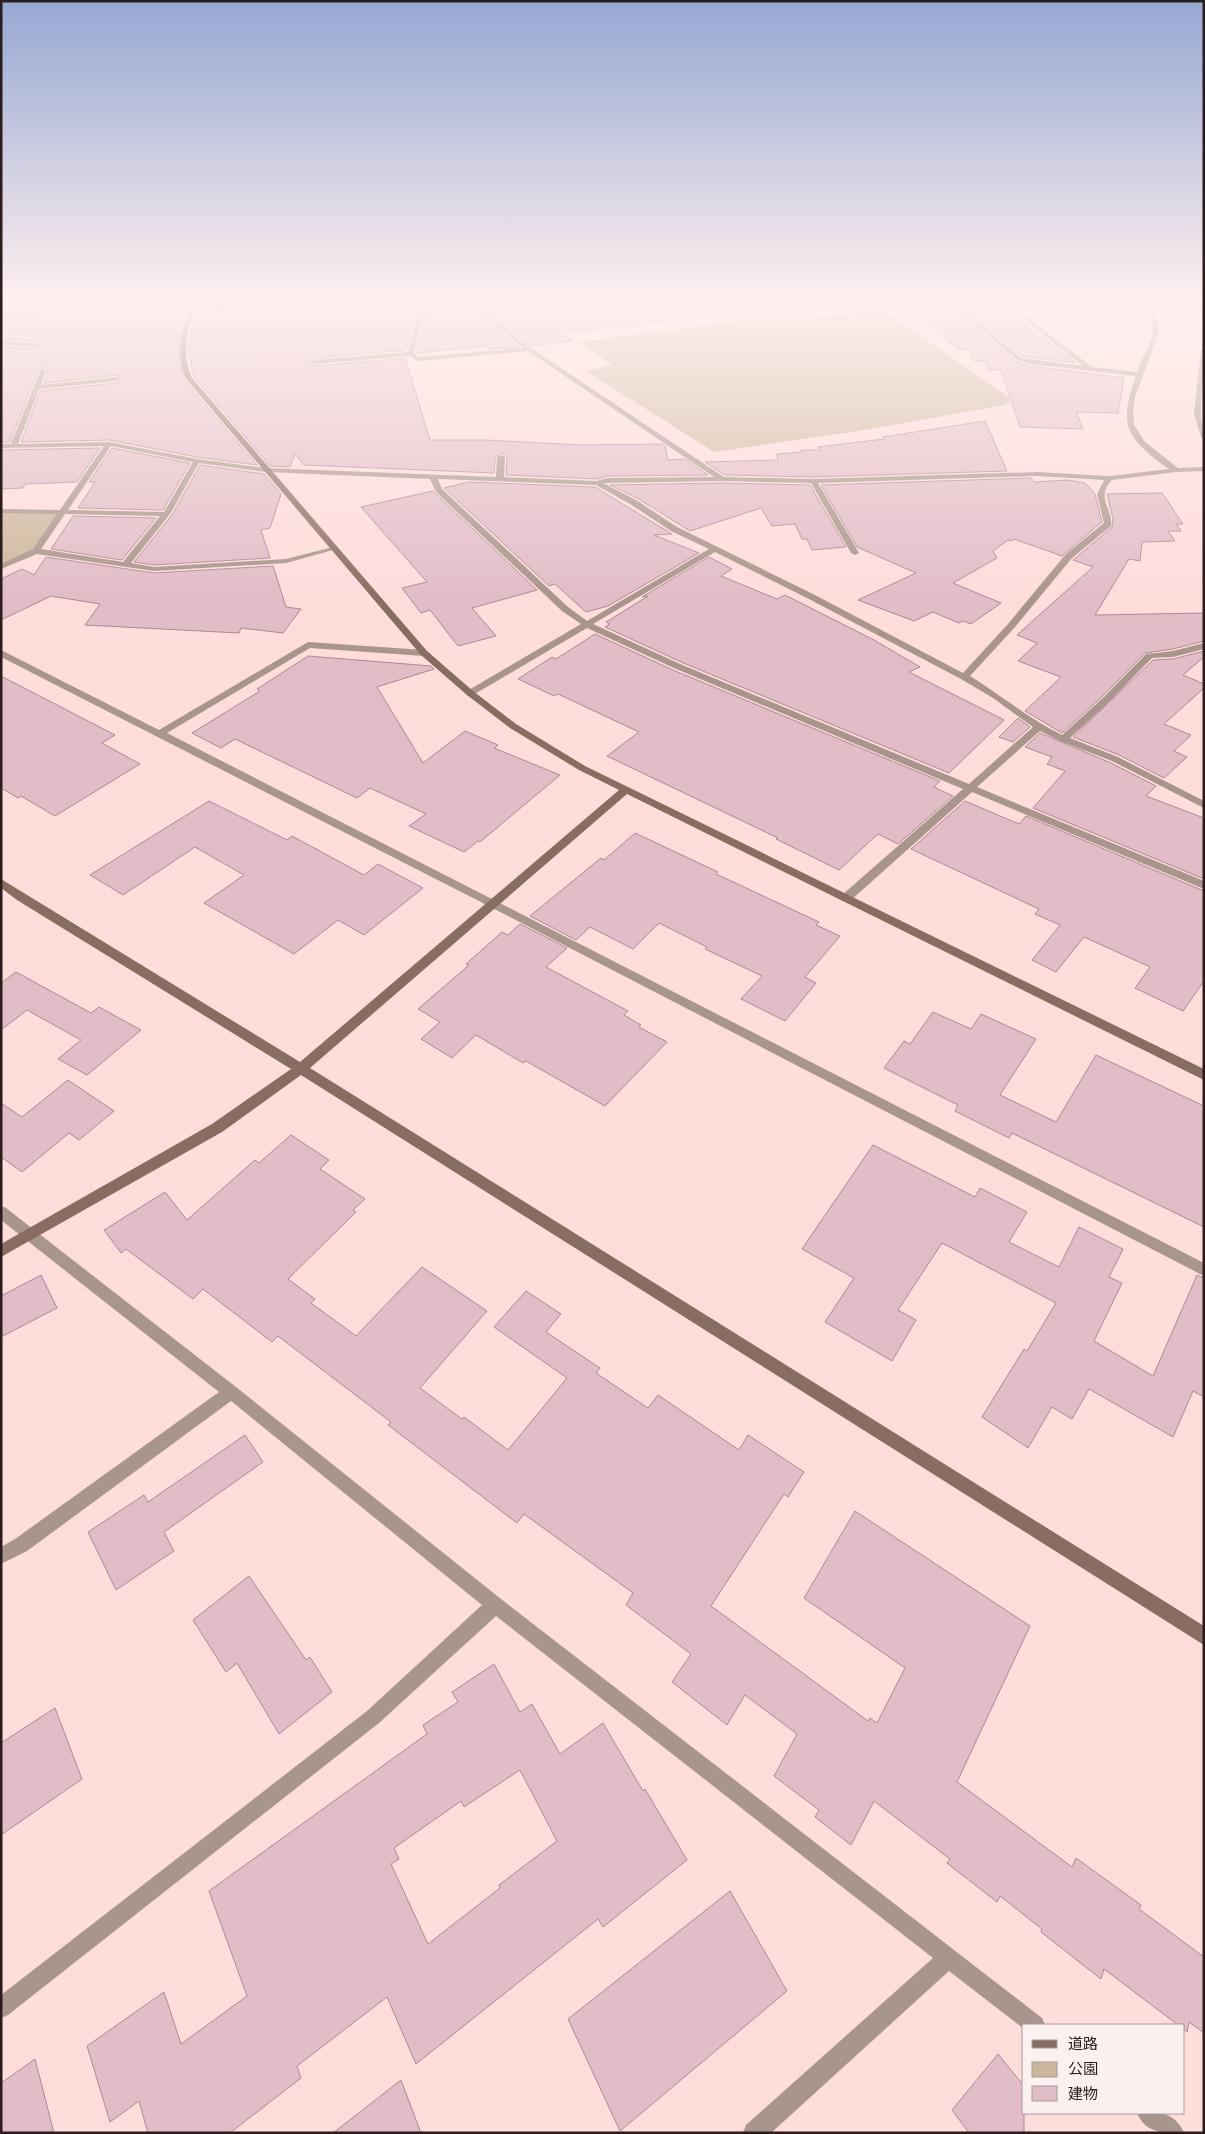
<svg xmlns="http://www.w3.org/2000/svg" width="1205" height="2134" viewBox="0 0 1205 2134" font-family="Ubuntu,'Noto Sans JP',sans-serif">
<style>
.green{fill:#cdb79c}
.building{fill:#e2bcc7;stroke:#ad8994;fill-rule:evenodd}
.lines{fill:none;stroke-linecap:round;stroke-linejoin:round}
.street{fill:#a8958b;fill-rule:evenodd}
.secondary{fill:#896d60;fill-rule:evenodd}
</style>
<rect width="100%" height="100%" fill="#fedddb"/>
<!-- green -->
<path class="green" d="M 883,309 L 1011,399 L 1006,405 L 858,431 L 714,452 L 586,371 L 612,365 L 579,342 L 753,319 L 817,318 Z
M 1,511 L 63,512 L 36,551 L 1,567 Z"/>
<!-- building -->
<path class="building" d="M 13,301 L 189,303 L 180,331 L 178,349 L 184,380 L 257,465 L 197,457 L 109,440 L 21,442 L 40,391 L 117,383 L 122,380 L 117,375 L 44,383 L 48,372 L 44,367 L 38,370 L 10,442 L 1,442 L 1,347 L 35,349 L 40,346 L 35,341 L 1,339 L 1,321 L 37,319 L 41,315 L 39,312 L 1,313 L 1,310 Z
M 234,301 L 268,301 L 267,303 L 197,306 L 198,303 L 234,304 Z
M 451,301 L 461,301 L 518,347 L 489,349 L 487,346 L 416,353 L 423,324 L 442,309 L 448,308 L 447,306 L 451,306 Z
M 472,301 L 683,301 L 684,319 L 562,333 L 572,341 L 531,346 Z
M 905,301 L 945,301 L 1016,362 L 1030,366 L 1124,378 L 1118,413 L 1076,412 L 1083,429 L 1020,427 L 1001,370 L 988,370 L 986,361 L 974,361 L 970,349 L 959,350 L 923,318 L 927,318 Z
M 956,301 L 991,301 L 1076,363 L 1022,356 Z
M 383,306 L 383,314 L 427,310 L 413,322 L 406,350 L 315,358 L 310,363 L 315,366 L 405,358 L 430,440 L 486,440 L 583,445 L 662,444 L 665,446 L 668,460 L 685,459 L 708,475 L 607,476 L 597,479 L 506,475 L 507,457 L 502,453 L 495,457 L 494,473 L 304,465 L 295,454 L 290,467 L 270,466 L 194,377 L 188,349 L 195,314 Z
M 985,421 L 1007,471 L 813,477 L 725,475 L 705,462 L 778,460 L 777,454 L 802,452 L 801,450 L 820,450 L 818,447 L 884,439 L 883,437 Z
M 100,448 L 77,482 L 25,484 L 23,488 L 1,489 L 1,450 Z
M 112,448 L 190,463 L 163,510 L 78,508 L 95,482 L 89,482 Z
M 200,465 L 264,474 L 281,494 L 270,528 L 261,530 L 270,558 L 154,565 L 134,562 L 172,515 Z
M 1031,478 L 1034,482 L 1067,480 L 1085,483 L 1095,494 L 1102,522 L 1062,556 L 1014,539 L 1012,541 L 1008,540 L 993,551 L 997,558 L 953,583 L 1001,603 L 971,624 L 963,621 L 959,623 L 933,612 L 914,621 L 858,600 L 916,573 L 857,547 L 821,485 Z
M 469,482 L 595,487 L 672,534 L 654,535 L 699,553 L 608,606 L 586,612 L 555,584 L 549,586 L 444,488 Z
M 722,483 L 810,485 L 846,547 L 812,550 L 807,539 L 802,539 L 795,524 L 772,526 L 761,508 L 690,531 L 637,498 L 610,485 Z
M 433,491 L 537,590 L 472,608 L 496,636 L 458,646 L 430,610 L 421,613 L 402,588 L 427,582 L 361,507 Z
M 1162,493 L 1183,524 L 1176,524 L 1181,531 L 1168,531 L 1175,541 L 1142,542 L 1140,561 L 1129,559 L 1095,615 L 1204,613 L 1204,641 L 1173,649 L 1145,653 L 1103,696 L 1062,733 L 1025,711 L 1061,677 L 1018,661 L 1037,643 L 1017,635 L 1093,567 L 1073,560 L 1112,527 L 1113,519 L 1107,494 Z
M 73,516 L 156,518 L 122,560 L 51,549 Z
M 46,557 L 154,573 L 273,566 L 286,607 L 301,609 L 283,633 L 241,628 L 239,633 L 85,625 L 100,604 L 51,596 L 1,620 L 1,579 L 22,569 L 34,575 Z
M 709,557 L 732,569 L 721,576 L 777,599 L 785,595 L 874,640 L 920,667 L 909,672 L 1004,720 L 949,773 L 681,662 L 605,627 L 610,624 L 606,622 L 648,596 L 642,597 Z
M 595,634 L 673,670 L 940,781 L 934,787 L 953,796 L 898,844 L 878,834 L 839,870 L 776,839 L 778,838 L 607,756 L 639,732 L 558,694 L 554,696 L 518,679 L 552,657 L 556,659 Z
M 1204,651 L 1204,657 L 1183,675 L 1204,684 L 1204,688 L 1164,724 L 1191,735 L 1174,751 L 1187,757 L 1164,778 L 1119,755 L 1073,737 L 1153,660 L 1173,659 Z
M 308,656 L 431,666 L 434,669 L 377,687 L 423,763 L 465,731 L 498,745 L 494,748 L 560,775 L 480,842 L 478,841 L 464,852 L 409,826 L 426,814 L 370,788 L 357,798 L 235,739 L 221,748 L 192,733 L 260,691 L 257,689 Z
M 1,676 L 115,735 L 102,743 L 140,764 L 55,816 L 21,796 L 18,798 L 1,788 Z
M 1018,718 L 1030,727 L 1013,742 L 999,737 Z
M 1040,733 L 1111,763 L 1156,786 L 1146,796 L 1204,818 L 1204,879 L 1033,808 L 1065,771 L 1047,764 L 1052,757 L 1025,747 Z
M 209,801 L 287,840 L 292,836 L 364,875 L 378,864 L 423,888 L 364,935 L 338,920 L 294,954 L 204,903 L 244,875 L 195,847 L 123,895 L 90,875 Z
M 965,801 L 1019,824 L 1026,816 L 1204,891 L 1204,981 L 1183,1011 L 1135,988 L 1150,967 L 1084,937 L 1056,972 L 1032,960 L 1060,925 L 1035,914 L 1039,909 L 911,849 Z
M 635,833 L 718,872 L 716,874 L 819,922 L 816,925 L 840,936 L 805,977 L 816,983 L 785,1021 L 741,999 L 762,976 L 705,949 L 707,947 L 659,923 L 633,949 L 590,927 L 576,940 L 530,916 L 601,858 L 604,860 Z
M 520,924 L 567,948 L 546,967 L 628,1011 L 624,1015 L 641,1025 L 639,1027 L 667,1042 L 605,1106 L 526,1061 L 523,1063 L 476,1035 L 452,1058 L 421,1039 L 440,1022 L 418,1009 L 469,965 L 466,964 L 502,932 L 508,935 Z
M 16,972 L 91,1013 L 99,1007 L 141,1030 L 87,1075 L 58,1059 L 81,1040 L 27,1010 L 1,1030 L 1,983 Z
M 933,1012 L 971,1029 L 981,1014 L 1036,1039 L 1000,1095 L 1056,1122 L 1096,1055 L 1204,1106 L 1204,1227 L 1012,1133 L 1009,1138 L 955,1111 L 958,1105 L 884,1068 L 904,1041 L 910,1044 Z
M 68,1080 L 114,1111 L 79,1140 L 69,1133 L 22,1172 L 1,1157 L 1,1103 L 22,1117 Z
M 291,1135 L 329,1160 L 320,1169 L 365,1199 L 353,1210 L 356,1212 L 288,1279 L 315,1299 L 311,1303 L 356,1336 L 422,1267 L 487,1311 L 420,1388 L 462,1419 L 464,1417 L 508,1450 L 567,1378 L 494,1327 L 526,1291 L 561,1314 L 546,1332 L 600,1368 L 596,1373 L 648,1408 L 658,1395 L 739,1450 L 748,1435 L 804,1472 L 788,1497 L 784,1494 L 711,1606 L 868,1721 L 870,1718 L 877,1723 L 905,1668 L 804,1598 L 855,1511 L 1030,1626 L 957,1782 L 1072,1867 L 1076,1858 L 1141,1905 L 1139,1909 L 1204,1957 L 1204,2033 L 1189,2022 L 1187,2032 L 1184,2029 L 1184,2025 L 1178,2025 L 1104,1969 L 1101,1979 L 1041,1932 L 1042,1929 L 1000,1896 L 997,1902 L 947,1863 L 950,1859 L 874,1801 L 851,1845 L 815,1817 L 819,1810 L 774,1776 L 797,1734 L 745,1695 L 727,1725 L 672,1682 L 691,1654 L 626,1605 L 633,1593 L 524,1514 L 517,1523 L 388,1425 L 391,1422 L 278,1336 L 272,1342 L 203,1289 L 193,1299 L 126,1249 L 121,1253 L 104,1230 L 165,1192 L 187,1220 L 255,1160 L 259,1163 Z
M 873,1145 L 975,1197 L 980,1188 L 1027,1212 L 1009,1242 L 1059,1267 L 1079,1227 L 1123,1249 L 1109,1277 L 1122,1283 L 1094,1341 L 1153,1376 L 1197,1275 L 1204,1278 L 1204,1397 L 1193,1391 L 1173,1437 L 1089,1389 L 1072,1419 L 1052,1407 L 1028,1448 L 982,1417 L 1024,1349 L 1027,1351 L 1056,1303 L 942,1243 L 898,1310 L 916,1320 L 892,1361 L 825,1322 L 854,1278 L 802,1249 Z
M 41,1275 L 57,1308 L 1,1337 L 1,1296 Z
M 245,1435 L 263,1462 L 164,1532 L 174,1551 L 116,1590 L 88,1532 L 144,1495 L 148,1502 Z
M 249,1576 L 306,1660 L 310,1657 L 332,1692 L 279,1734 L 237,1663 L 226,1672 L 193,1620 Z
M 494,1664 L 520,1712 L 532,1704 L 560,1754 L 603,1723 L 643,1791 L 645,1789 L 687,1860 L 603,1927 L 598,1919 L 416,2064 L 387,1997 L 297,2066 L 301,2078 L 230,2133 L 148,2133 L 139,2101 L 110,2122 L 87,2046 L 164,1992 L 181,2044 L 247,1996 L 209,1891 L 427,1734 L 423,1725 L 458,1702 L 452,1692 ZM 520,1770 L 557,1841 L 499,1885 L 500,1888 L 428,1944 L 391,1864 L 399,1859 L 394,1848 L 461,1801 L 464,1807 Z
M 55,1708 L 82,1779 L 1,1835 L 1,1743 Z
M 730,1891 L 787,1991 L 620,2131 L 568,2019 Z
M 998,2054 L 1024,2086 L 1024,2133 L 969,2133 L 952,2110 Z
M 35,2059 L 54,2133 L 1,2133 L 1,2083 Z
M 401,2080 L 421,2133 L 333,2133 Z"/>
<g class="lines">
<!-- street -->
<path class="street" d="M 368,301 L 410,301 L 407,303 L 191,312 L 188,310 L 191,308 Z
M 442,301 L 449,301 L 421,323 L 414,353 L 419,357 L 523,348 L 463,301 L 469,301 L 531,348 L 724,477 L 813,479 L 1037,472 L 1110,476 L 1169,469 C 1126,438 1118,426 1136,376 L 1030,364 L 1017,360 L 947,301 L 953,301 L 1021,358 L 1083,366 L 1000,301 L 1006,301 L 1092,367 L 1137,372 C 1142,355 1159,336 1151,317 C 1149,311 1143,306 1139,301 L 1204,305 L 1204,309 L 1147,303 L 1157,317 L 1159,333 L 1135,397 L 1133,411 L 1134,425 L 1145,442 L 1178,468 L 1204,467 L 1204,471 L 1176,472 L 1112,480 C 1095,498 1113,508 1111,526 L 1072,558 L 1015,627 L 970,676 C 1001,695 1029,719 1062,735 L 1104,697 L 1146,654 L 1173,651 L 1204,643 L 1204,649 L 1173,657 L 1152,658 L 1110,701 L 1070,738 L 1118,757 L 1204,801 L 1204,808 L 1112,761 L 1060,741 L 1040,731 L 977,787 L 1204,881 L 1204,889 L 972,792 L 850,901 L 842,901 L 840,898 L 842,895 L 963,789 L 674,668 L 587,628 L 473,695 L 467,695 L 467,691 L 581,624 L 562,611 L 436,492 L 430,479 L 266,472 L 199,463 L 170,514 L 131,563 L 154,567 L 286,559 L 333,547 L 337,549 L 286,563 L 154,571 L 37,554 L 1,569 L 1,564 L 33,549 L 57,514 L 1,513 L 1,509 L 60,510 L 104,446 L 1,448 L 1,444 L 11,444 L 40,371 L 43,369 L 46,371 L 41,385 L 117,377 L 120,379 L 117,381 L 39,389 L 18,444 L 109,442 L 197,459 L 266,468 L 496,477 L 497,457 L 501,455 L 505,457 L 504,477 L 597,481 L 607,478 L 714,477 L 528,351 L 418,361 L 410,356 L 315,364 L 312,362 L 315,360 L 408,352 L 415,322 ZM 111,446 L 193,462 L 164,512 L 68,510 ZM 1037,476 L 1104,480 L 1097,494 L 1104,523 L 1066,554 L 1008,624 L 963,673 L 813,594 L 677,527 L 636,500 L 603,483 L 722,481 L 811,483 L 851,553 L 855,555 L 859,553 L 818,483 ZM 438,479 L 596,485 L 630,504 L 671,531 L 709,549 L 587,621 L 568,607 L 442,489 ZM 65,514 L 160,516 L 123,562 L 41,549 ZM 715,552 L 807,598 L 961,679 L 993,698 L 1033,727 L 969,784 L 680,664 L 593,624 Z
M 39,314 L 37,317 L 1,319 L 1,315 Z
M 1,341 L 35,343 L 38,345 L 35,347 L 1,345 Z
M 1204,348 C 1204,370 1201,390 1201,412 C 1200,421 1204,430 1204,439 L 1201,437 L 1194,414 L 1201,350 Z
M 308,642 L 424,650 L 428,653 L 424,656 L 310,648 L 167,733 L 1204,1263 L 1204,1276 L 475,899 L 1,657 L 1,650 L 159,730 Z
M 1,1206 L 6,1208 L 236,1387 L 501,1599 L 1042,2018 L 1045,2025 L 1024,2025 L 1024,2029 L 949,1971 L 771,2133 L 743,2133 L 746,2125 L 933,1958 L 496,1616 L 379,1723 L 8,2015 L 1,2018 L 1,1995 L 367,1711 L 482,1605 L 231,1401 L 27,1551 L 1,1564 L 1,1547 L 15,1539 L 219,1392 L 1,1220 Z
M 1137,2113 C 1157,2112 1175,2111 1184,2133 C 1164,2133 1146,2134 1137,2113 Z"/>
<!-- secondary -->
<path class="secondary" d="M 191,301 L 197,301 C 188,330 180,349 192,378 L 427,651 L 473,691 L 516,724 L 585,766 L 1204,1069 L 1204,1080 L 627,794 L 310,1068 L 1204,1626 L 1204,1645 L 301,1075 L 222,1132 L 1,1257 L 1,1244 L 212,1124 L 291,1069 L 17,900 L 1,888 L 1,879 L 300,1062 L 619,790 L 579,770 L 510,728 L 467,695 L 421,655 L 186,379 C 174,349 182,331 191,301 Z"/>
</g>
<!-- sky -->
<linearGradient id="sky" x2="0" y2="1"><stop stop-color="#95a7d2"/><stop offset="0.5" stop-color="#fff0ef"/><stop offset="1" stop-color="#fff0ef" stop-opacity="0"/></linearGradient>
<rect width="1205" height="600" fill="url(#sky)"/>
<!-- border -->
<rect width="1205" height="2134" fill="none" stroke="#2b1d1c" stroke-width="5"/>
<!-- legend -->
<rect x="1022" y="2024" width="162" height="90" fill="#faf1f0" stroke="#a79c9b"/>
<rect x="1032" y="2040" width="25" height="8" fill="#896d60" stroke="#a79c9b"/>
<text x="1068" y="2049" font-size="15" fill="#2b1d1c">道路</text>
<rect x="1032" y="2062" width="25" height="15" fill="#cdb79c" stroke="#a79c9b"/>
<text x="1068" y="2074" font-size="15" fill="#2b1d1c">公園</text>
<rect x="1032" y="2086" width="25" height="15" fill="#e2bcc7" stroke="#a79c9b"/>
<text x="1068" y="2099" font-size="15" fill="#2b1d1c">建物</text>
</svg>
